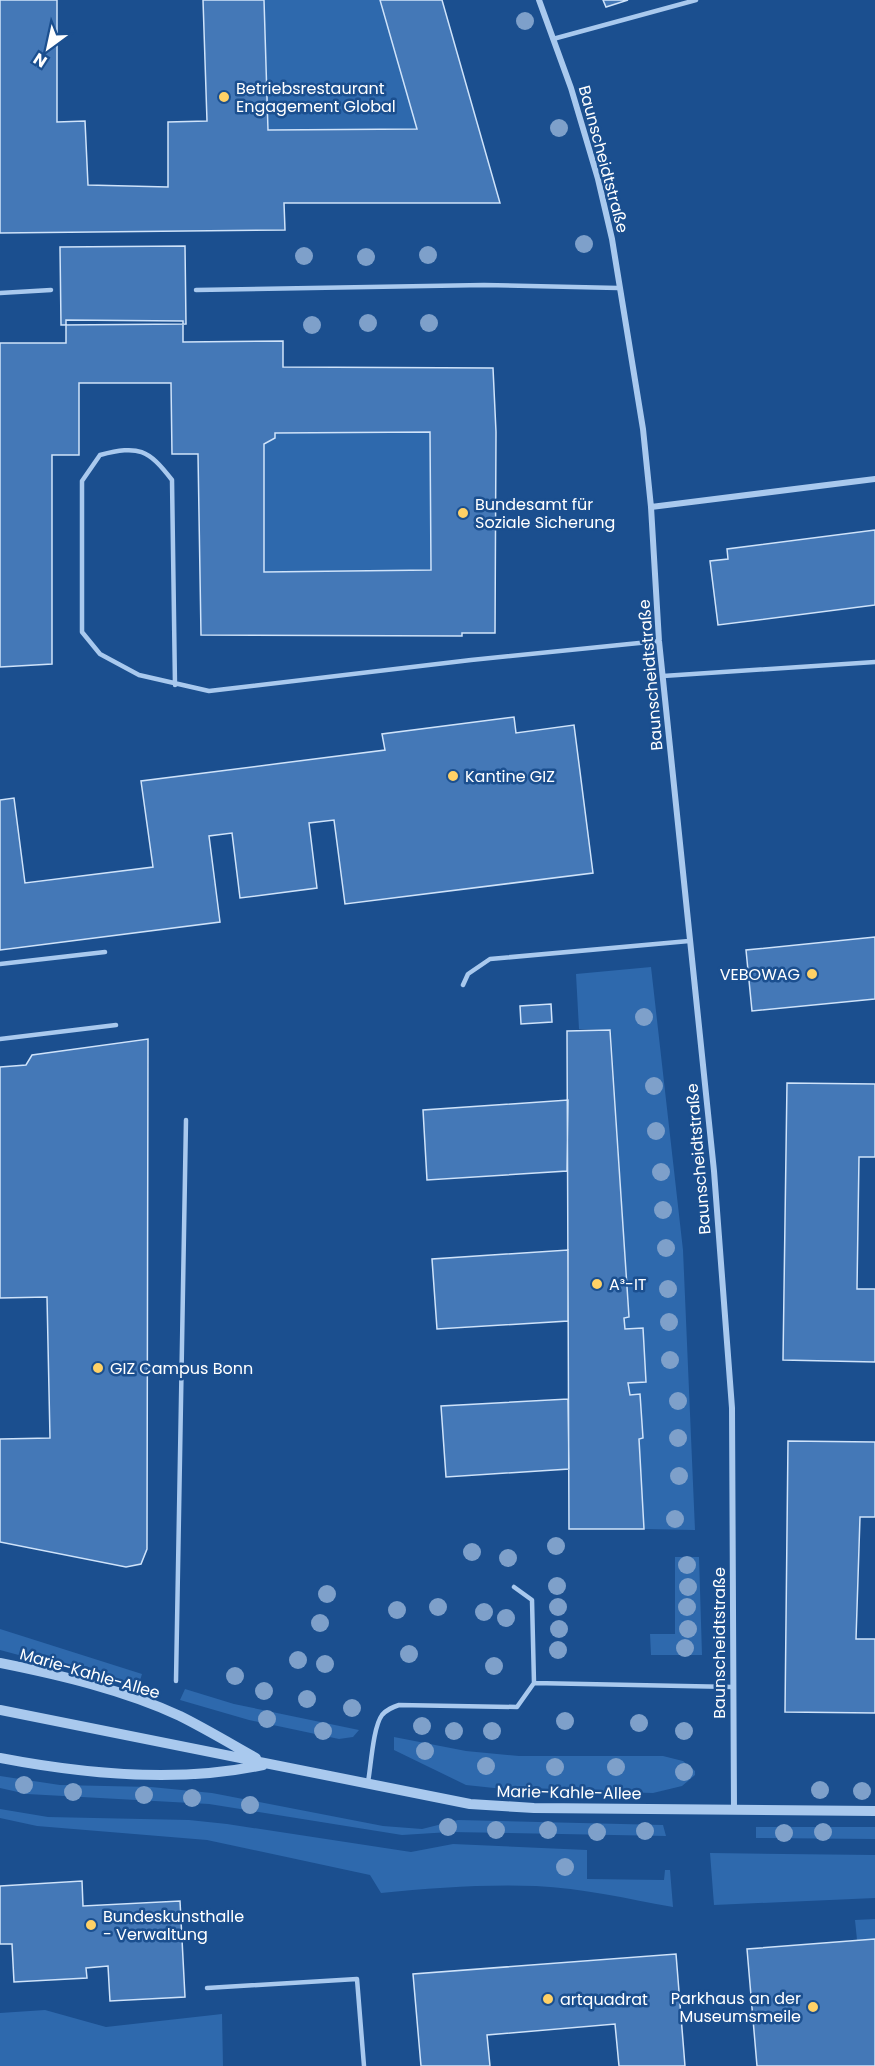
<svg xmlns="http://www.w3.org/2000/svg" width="875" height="2066" viewBox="0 0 875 2066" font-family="Poppins,sans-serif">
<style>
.green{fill:#2e69ad}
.building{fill:#4478b7;stroke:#cfe3fa;stroke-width:1.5;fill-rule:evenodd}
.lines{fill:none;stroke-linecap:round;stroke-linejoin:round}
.service{stroke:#a9c9ee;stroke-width:4.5}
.minor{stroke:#a9c9ee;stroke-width:6}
.tertiary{stroke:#a9c9ee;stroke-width:10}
.tree{fill:#7ea0ca}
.poi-dot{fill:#ffd166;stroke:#1b4f8f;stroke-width:2}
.labels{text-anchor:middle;stroke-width:5;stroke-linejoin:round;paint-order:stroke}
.poi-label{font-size:16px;fill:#fff;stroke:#1b4f8f;text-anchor:start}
.street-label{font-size:16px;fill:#fff;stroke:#1b4f8f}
</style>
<rect width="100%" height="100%" fill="#1b4f8f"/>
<!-- green -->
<path class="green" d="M 264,0 L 380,0 L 417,129 L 268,130 Z
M 430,432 L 431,570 L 264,572 L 264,444 L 275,438 L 275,433 Z
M 651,967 L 683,1250 L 695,1530 L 644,1529 L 639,1439 L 643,1438 L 640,1395 L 630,1395 L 628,1383 L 646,1382 L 643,1329 L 625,1329 L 624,1318 L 629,1317 L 611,1030 L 579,1029 L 576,974 Z
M 675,1557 L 699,1557 L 702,1655 L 651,1655 L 650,1634 L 675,1634 Z
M 0,1629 L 142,1674 L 138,1687 L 0,1650 Z
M 185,1689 L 234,1704 L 359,1730 L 353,1737 L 339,1739 L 249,1720 L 180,1700 Z
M 394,1737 L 466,1751 L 519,1756 L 663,1756 L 683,1761 L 695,1771 L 695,1775 L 682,1786 L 653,1793 L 494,1788 L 466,1785 L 394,1750 Z
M 0,1776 L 60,1785 L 151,1787 L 212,1793 L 383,1826 L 422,1829 L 458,1820 L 663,1825 L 666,1836 L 450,1832 L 402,1835 L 209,1804 L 27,1794 L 0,1788 Z
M 0,1809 L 48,1817 L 189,1820 L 227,1824 L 411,1852 L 453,1844 L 587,1850 L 587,1879 L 664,1880 L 665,1870 L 670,1870 L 673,1907 C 628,1899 582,1888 536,1886 C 484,1884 432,1888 381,1893 L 370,1875 L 207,1840 L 37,1826 L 0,1818 Z
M 756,1827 L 875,1827 L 875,1839 L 756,1838 Z
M 710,1853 L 875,1855 L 875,1898 L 714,1905 Z
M 875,1919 L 875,1939 L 857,1940 L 855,1920 Z
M 45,2010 L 106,2027 L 222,2014 L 223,2066 L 0,2066 L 0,2013 Z"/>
<!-- building -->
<path class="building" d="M 0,0 L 57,0 L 57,122 L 85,121 L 88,185 L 168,187 L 168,122 L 207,121 L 203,0 L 264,0 L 268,130 L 417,129 L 380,0 L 442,0 L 500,203 L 284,203 L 285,230 L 0,233 Z
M 603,0 L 628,0 L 606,7 Z
M 185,246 L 186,324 L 61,325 L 60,247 Z
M 66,320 L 183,321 L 183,342 L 283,341 L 283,367 L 493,368 L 496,432 L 495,633 L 462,633 L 462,636 L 201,635 L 198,454 L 172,454 L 171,383 L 79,383 L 79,455 L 52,455 L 52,664 L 0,667 L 0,343 L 66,343 ZM 430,432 L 431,570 L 264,572 L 264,444 L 275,438 L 275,433 Z
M 875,530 L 875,605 L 718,625 L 710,561 L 728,559 L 727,549 Z
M 514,717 L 516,733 L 574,725 L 593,873 L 345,904 L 334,820 L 309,823 L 317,888 L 240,898 L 232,833 L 209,836 L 220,922 L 0,950 L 0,800 L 14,798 L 25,883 L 153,867 L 141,781 L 385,750 L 382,734 Z
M 875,937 L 875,999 L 752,1011 L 746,950 Z
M 551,1004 L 552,1022 L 521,1024 L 520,1006 Z
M 610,1030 L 629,1317 L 624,1318 L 625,1329 L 643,1328 L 646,1382 L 628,1383 L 630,1395 L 640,1394 L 643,1438 L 639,1439 L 644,1529 L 569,1529 L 567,1031 Z
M 148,1039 L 147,1549 L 141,1564 L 126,1567 L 0,1542 L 0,1439 L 50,1438 L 47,1297 L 0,1298 L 0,1067 L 26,1065 L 32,1055 Z
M 787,1083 L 875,1084 L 875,1157 L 859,1157 L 857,1289 L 875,1289 L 875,1362 L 783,1360 Z
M 568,1100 L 567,1171 L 427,1180 L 423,1110 Z
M 568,1250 L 568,1321 L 437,1329 L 432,1259 Z
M 568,1399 L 569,1469 L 446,1477 L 441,1406 Z
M 788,1441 L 875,1442 L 875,1517 L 860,1517 L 856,1639 L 875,1639 L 875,1713 L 785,1712 Z
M 82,1881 L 83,1906 L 180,1901 L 185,1997 L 110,2001 L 108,1966 L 86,1968 L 87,1978 L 14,1982 L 12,1944 L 0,1944 L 0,1886 Z
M 875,1939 L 875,2066 L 757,2066 L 747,1949 Z
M 676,1954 L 685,2066 L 619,2066 L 615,2024 L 487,2035 L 490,2066 L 421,2066 L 413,1974 Z"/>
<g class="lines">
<!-- service -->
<path class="service" d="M 553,39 L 696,0
M 196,290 L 484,285 L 618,288
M 0,293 L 51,290
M 663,676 L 875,662
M 175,685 L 172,480 C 148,449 139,445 100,455 L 82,481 L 82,632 L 100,654 L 139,675 L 209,691 L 471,660 L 659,641
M 0,964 L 105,952
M 463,985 L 468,974 L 490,959 L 689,941
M 0,1039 L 116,1025
M 176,1681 L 186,1120
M 534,1683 L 733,1687
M 368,1782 C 371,1766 373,1727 382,1715 C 387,1709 393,1707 399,1705 L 517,1707 L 534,1683 L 532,1600 L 514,1587
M 207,1988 L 357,1979 L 364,2066"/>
<!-- minor -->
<path class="minor" d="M 539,0 L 571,88 L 598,179 L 612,239 L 643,429 L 651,507 L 659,641 L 714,1171 L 732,1408 L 734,1810
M 651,507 L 875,479"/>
<!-- tertiary -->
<path class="tertiary" d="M 0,1663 C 60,1675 124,1690 180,1716 C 206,1729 231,1744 256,1758
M 0,1710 L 470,1804 L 534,1808 L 875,1811
M 0,1758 C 83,1774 180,1783 263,1765"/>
</g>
<!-- trees -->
<g class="tree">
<circle cx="525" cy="21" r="9"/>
<circle cx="559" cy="128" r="9"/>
<circle cx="584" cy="244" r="9"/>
<circle cx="428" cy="255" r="9"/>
<circle cx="304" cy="256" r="9"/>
<circle cx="366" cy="257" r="9"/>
<circle cx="368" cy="323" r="9"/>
<circle cx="429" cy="323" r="9"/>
<circle cx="312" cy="325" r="9"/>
<circle cx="644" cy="1017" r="9"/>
<circle cx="654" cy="1086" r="9"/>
<circle cx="656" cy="1131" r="9"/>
<circle cx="661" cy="1172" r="9"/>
<circle cx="663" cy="1210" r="9"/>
<circle cx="666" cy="1248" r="9"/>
<circle cx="668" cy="1289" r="9"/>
<circle cx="669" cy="1322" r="9"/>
<circle cx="670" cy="1360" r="9"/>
<circle cx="678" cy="1401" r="9"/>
<circle cx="678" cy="1438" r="9"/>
<circle cx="679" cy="1476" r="9"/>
<circle cx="675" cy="1519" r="9"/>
<circle cx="556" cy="1546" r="9"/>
<circle cx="472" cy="1552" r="9"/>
<circle cx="508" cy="1558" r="9"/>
<circle cx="687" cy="1565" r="9"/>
<circle cx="557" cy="1586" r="9"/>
<circle cx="688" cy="1587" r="9"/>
<circle cx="327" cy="1594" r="9"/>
<circle cx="438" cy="1607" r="9"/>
<circle cx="558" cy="1607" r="9"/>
<circle cx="687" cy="1607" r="9"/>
<circle cx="397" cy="1610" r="9"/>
<circle cx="484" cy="1612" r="9"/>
<circle cx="506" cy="1618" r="9"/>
<circle cx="320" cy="1623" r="9"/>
<circle cx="559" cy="1629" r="9"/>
<circle cx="688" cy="1629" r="9"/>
<circle cx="685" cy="1648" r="9"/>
<circle cx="558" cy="1650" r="9"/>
<circle cx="409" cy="1654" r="9"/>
<circle cx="298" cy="1660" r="9"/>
<circle cx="325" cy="1664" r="9"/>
<circle cx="494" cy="1666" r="9"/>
<circle cx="235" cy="1676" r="9"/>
<circle cx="264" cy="1691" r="9"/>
<circle cx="307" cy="1699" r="9"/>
<circle cx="352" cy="1708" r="9"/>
<circle cx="267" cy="1719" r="9"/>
<circle cx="565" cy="1721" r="9"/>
<circle cx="639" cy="1723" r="9"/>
<circle cx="422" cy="1726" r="9"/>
<circle cx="323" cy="1731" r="9"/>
<circle cx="454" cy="1731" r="9"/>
<circle cx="492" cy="1731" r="9"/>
<circle cx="684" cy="1731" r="9"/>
<circle cx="425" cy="1751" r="9"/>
<circle cx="486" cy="1766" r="9"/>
<circle cx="555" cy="1767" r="9"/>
<circle cx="616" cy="1767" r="9"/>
<circle cx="684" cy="1772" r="9"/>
<circle cx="24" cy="1785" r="9"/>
<circle cx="820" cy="1790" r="9"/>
<circle cx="862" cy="1791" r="9"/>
<circle cx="73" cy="1792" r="9"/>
<circle cx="144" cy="1795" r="9"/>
<circle cx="192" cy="1798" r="9"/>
<circle cx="250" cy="1805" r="9"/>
<circle cx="448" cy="1827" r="9"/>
<circle cx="496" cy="1830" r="9"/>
<circle cx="548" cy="1830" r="9"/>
<circle cx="645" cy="1831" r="9"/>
<circle cx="597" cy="1832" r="9"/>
<circle cx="823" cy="1832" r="9"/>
<circle cx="784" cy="1833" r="9"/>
<circle cx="565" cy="1867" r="9"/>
</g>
<!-- markers -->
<g class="poi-dot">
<circle cx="224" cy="97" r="6"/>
<circle cx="463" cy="513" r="6"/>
<circle cx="453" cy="776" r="6"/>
<circle cx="812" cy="974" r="6"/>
<circle cx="597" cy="1284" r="6"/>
<circle cx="98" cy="1368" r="6"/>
<circle cx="91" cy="1925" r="6"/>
<circle cx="548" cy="1999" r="6"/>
<circle cx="813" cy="2007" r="6"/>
</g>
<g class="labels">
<!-- poi labels -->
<g class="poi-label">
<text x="236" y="94">Betriebsrestaurant<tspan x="236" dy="18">Engagement Global</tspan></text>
<text x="475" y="510">Bundesamt für<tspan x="475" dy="18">Soziale Sicherung</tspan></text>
<text x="465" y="782">Kantine GIZ</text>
<text x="800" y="980" text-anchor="end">VEBOWAG</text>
<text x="609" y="1290">A³-IT</text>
<text x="110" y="1374">GIZ Campus Bonn</text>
<text x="103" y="1922">Bundeskunsthalle<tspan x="103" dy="18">- Verwaltung</tspan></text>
<text x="801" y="2004" text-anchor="end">Parkhaus an der<tspan x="801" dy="18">Museumsmeile</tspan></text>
<text x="560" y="2005">artquadrat</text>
</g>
<!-- street labels -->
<g class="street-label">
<text transform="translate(604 159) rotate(75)" y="6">Baunscheidtstraße</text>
<text transform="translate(650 675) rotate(-95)" y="6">Baunscheidtstraße</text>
<text transform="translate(698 1159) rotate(-95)" y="6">Baunscheidtstraße</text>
<text transform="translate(719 1643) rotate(-90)" y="6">Baunscheidtstraße</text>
<text transform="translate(90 1673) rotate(16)" y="6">Marie-Kahle-Allee</text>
<text transform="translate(569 1792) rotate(1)" y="6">Marie-Kahle-Allee</text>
</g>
</g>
<!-- north arrow -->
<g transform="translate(48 48) rotate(213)" stroke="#1b4f8f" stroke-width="4.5" paint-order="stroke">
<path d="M0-4.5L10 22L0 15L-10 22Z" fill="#ffffff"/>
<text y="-9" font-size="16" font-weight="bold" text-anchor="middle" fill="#ffffff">N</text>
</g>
</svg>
